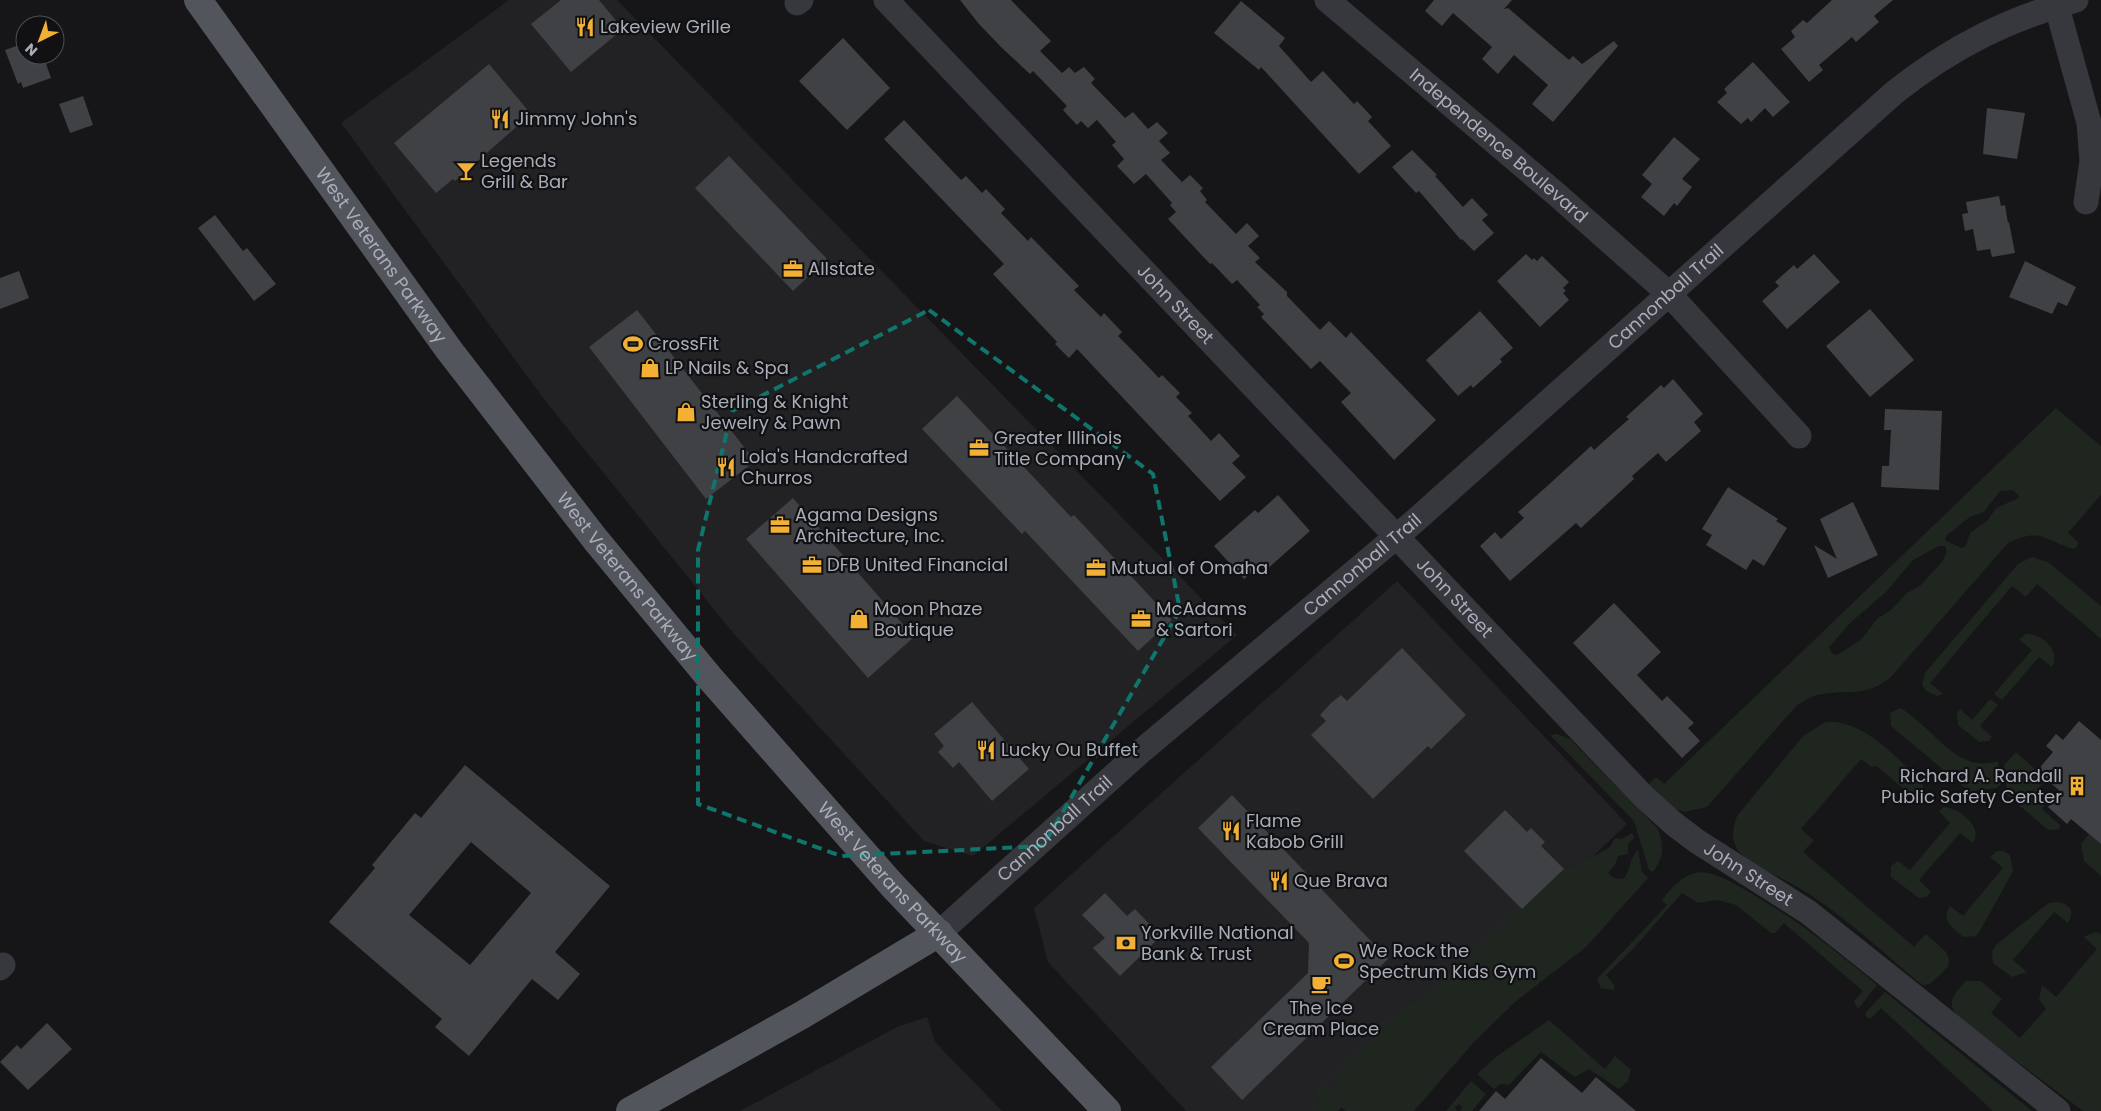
<svg xmlns="http://www.w3.org/2000/svg" width="2101" height="1111" viewBox="0 0 2101 1111" font-family="Poppins,sans-serif">
<style>
.built{fill:#222225}
.green{fill:#1e261f;fill-rule:evenodd}
.building{fill:#404145;fill-rule:evenodd}
.lines{fill:none;stroke-linecap:round;stroke-linejoin:round}
.minor{stroke:#37383d;stroke-width:25}
.major{stroke:#53555c;stroke-width:28}
.marked{fill:none;stroke:#0f766e;stroke-width:4;stroke-dasharray:10 6;stroke-linejoin:round}
.labels{text-anchor:middle;stroke-width:4.5;stroke-linejoin:round;paint-order:stroke}
.poi-label{font-size:18px;fill:#a8adb8;stroke:#111113;text-anchor:start}
.street-label{font-size:18px;fill:#a8adb8;stroke:#111113}
</style>
<rect width="100%" height="100%" fill="#161618"/>
<!-- built -->
<path class="built" d="M 509,0 L 617,0 L 1237,635 L 973,856 L 924,841 L 734,634 L 547,403 L 341,123 Z
M 1397,581 L 1627,824 L 1324,1111 L 1186,1111 L 1048,962 L 1034,908 Z
M 927,1017 L 935,1042 L 1002,1111 L 740,1111 L 897,1027 Z"/>
<!-- green -->
<path class="green" d="M 2056,408 L 2101,446 L 2101,495 L 2068,533 L 2078,542 L 2077,547 L 2073,549 C 2045,540 2040,527 2008,543 L 1891,677 C 1864,698 1853,689 1823,694 C 1813,695 1806,700 1797,705 L 1707,807 L 1685,812 L 1673,808 L 1648,785 L 1656,777 L 1664,784 ZM 2013,490 L 2018,495 L 2019,498 L 1996,508 L 1988,520 L 1970,533 L 1966,546 L 1961,548 L 1945,540 L 1947,535 L 1970,517 L 1984,512 L 2000,491 ZM 1939,546 L 1945,546 L 1947,552 L 1942,562 L 1920,586 L 1907,593 L 1892,609 L 1877,619 L 1861,640 L 1837,655 L 1832,653 L 1829,647 L 1831,645 L 1851,622 L 1885,593 L 1913,560 Z
M 2032,557 L 2048,562 L 2101,606 L 2101,639 L 2037,584 L 2026,597 L 2012,586 L 1930,683 L 1943,694 L 1937,696 L 1925,690 L 1922,684 L 1925,673 L 2018,564 Z
M 2026,634 C 2043,633 2061,652 2052,667 L 2039,657 L 2002,700 L 1994,694 L 2032,650 L 2019,639 Z
M 1990,699 L 1998,705 L 1980,726 L 1992,737 L 1989,741 L 1979,742 L 1958,725 L 1957,713 L 1960,709 L 1972,720 Z
M 1900,708 C 1932,725 1956,775 1998,761 L 2001,784 L 1997,788 L 1978,790 L 1971,793 L 1891,726 L 1890,713 Z
M 1826,722 C 1864,719 1895,758 1922,781 L 1924,790 L 1915,799 L 1877,766 L 1872,767 L 1861,759 L 1801,829 L 1814,840 L 1803,852 L 1914,947 L 1926,934 L 1946,952 L 1949,959 L 1948,967 L 1930,984 L 1923,985 L 1916,980 C 1876,946 1831,904 1785,880 C 1770,872 1747,864 1737,849 C 1731,839 1733,826 1737,816 L 1804,735 Z
M 1557,734 L 1570,739 L 1658,829 C 1664,846 1664,857 1653,872 L 1649,870 L 1634,821 L 1550,735 Z
M 2016,752 L 2046,779 L 2037,790 L 2049,800 L 2042,809 L 2060,825 L 2059,829 L 2048,830 L 2007,795 L 2004,765 Z
M 1944,807 C 1959,808 1984,827 1973,843 L 1960,833 L 1919,880 L 1931,892 L 1926,897 L 1919,898 L 1891,877 L 1891,866 L 1898,861 L 1910,870 L 1950,823 L 1939,811 Z
M 1632,833 L 1634,838 L 1628,844 L 1628,854 L 1618,856 L 1615,865 L 1608,873 L 1614,878 L 1623,879 C 1631,871 1629,858 1638,850 L 1642,872 L 1648,878 L 1586,947 L 1515,1002 L 1473,1043 L 1414,1111 L 1345,1111 L 1342,1107 L 1338,1111 L 1313,1111 L 1321,1102 L 1314,1093 L 1321,1085 L 1329,1093 L 1339,1083 L 1332,1075 L 1412,1001 L 1417,1006 L 1455,967 L 1503,923 L 1518,905 L 1523,909 L 1564,869 L 1573,868 L 1610,847 L 1615,838 L 1622,839 Z
M 2089,834 L 2101,844 L 2101,876 L 2084,861 L 2081,844 Z
M 1997,851 L 2003,851 L 2010,855 L 2013,871 L 1980,931 L 1976,936 L 1963,937 C 1953,928 1940,920 1950,906 L 1963,916 L 2003,868 L 1990,857 Z
M 1700,872 C 1718,873 1733,883 1749,892 C 1796,919 1836,951 1877,985 L 1858,1009 L 1854,1001 L 1863,991 L 1784,923 L 1775,933 L 1771,933 L 1736,905 L 1718,900 L 1698,903 L 1682,893 L 1634,948 L 1606,975 L 1615,986 L 1613,990 L 1601,988 L 1597,979 L 1667,905 L 1662,900 C 1673,886 1682,875 1700,872 Z
M 2058,902 C 2071,905 2075,911 2068,923 L 2054,912 L 2013,960 L 2027,972 L 2012,977 L 1993,963 L 1992,951 L 1996,945 L 2042,908 L 2049,903 Z
M 2095,932 L 2101,934 L 2101,1111 L 2083,1111 L 1960,1019 C 1945,1004 1953,994 1966,981 L 1981,981 L 2002,999 L 1991,1013 L 2020,1038 L 2046,1009 L 2039,1000 L 2042,985 L 2056,997 L 2097,949 L 2084,937 Z
M 1885,992 L 2032,1111 L 1993,1111 L 1881,1008 L 1871,1018 L 1868,1018 L 1865,1015 L 1866,1012 Z
M 1549,1020 L 1605,1069 L 1615,1056 L 1631,1070 L 1628,1081 L 1619,1089 L 1589,1069 L 1575,1077 L 1541,1052 L 1509,1085 L 1501,1084 L 1494,1089 L 1477,1074 L 1496,1057 Z
M 1471,1081 L 1486,1094 L 1472,1111 L 1460,1111 L 1462,1107 L 1459,1104 L 1455,1107 L 1457,1111 L 1446,1111 Z"/>
<!-- building -->
<path class="building" d="M 561,0 L 599,0 L 623,29 L 571,72 L 531,24 Z
M 960,0 L 1011,0 L 1051,41 L 1040,51 L 1062,73 L 1069,67 L 1075,73 L 1084,67 L 1095,79 L 1091,83 L 1125,118 L 1133,112 L 1148,129 L 1157,122 L 1168,133 L 1159,141 L 1170,153 L 1161,160 L 1182,182 L 1190,175 L 1203,188 L 1200,191 L 1207,200 L 1205,202 L 1236,234 L 1247,223 L 1259,236 L 1248,246 L 1260,258 L 1255,262 L 1287,292 L 1287,296 L 1320,330 L 1329,321 L 1346,338 L 1351,332 L 1436,420 L 1394,460 L 1341,402 L 1351,393 L 1320,361 L 1311,369 L 1261,317 L 1264,314 L 1257,307 L 1260,305 L 1237,280 L 1232,284 L 1212,263 L 1210,264 L 1168,219 L 1176,212 L 1170,205 L 1172,203 L 1146,174 L 1134,184 L 1117,166 L 1124,159 L 1112,145 L 1116,142 L 1097,120 L 1088,128 L 1081,121 L 1077,125 L 1075,123 L 1063,110 L 1067,106 L 1033,71 L 1030,74 L 1001,47 L 979,24 Z
M 1434,0 L 1512,0 L 1504,9 L 1508,8 L 1569,60 L 1573,56 L 1582,64 L 1614,41 L 1618,46 L 1553,122 L 1532,104 L 1548,85 L 1514,55 L 1498,74 L 1482,59 L 1492,47 L 1453,13 L 1442,26 L 1425,11 Z
M 1832,0 L 1893,0 L 1874,16 L 1879,22 L 1856,42 L 1852,37 L 1819,65 L 1823,70 L 1809,82 L 1781,49 L 1795,37 L 1791,31 L 1803,20 L 1807,23 Z
M 1241,1 L 1285,38 L 1279,46 L 1311,82 L 1323,71 L 1354,104 L 1357,101 L 1372,117 L 1368,121 L 1391,146 L 1359,174 L 1261,67 L 1259,70 L 1214,33 Z
M 843,38 L 890,88 L 847,130 L 799,81 Z
M 25,43 L 25,55 L 43,55 L 51,78 L 23,88 L 21,82 L 18,84 L 5,50 Z
M 1753,62 L 1790,102 L 1773,117 L 1765,108 L 1751,122 L 1748,118 L 1741,124 L 1717,102 L 1727,93 L 1724,89 Z
M 489,64 L 531,114 L 455,181 L 453,179 L 436,193 L 394,143 Z
M 83,96 L 93,125 L 70,133 L 59,104 Z
M 1987,108 L 2025,113 L 2017,159 L 1983,154 Z
M 904,120 L 961,180 L 966,176 L 982,193 L 986,189 L 1005,209 L 1001,213 L 1028,241 L 1031,237 L 1079,286 L 1074,290 L 1101,317 L 1104,313 L 1122,332 L 1118,336 L 1134,352 L 1159,378 L 1162,375 L 1180,393 L 1176,397 L 1192,413 L 1188,416 L 1211,441 L 1219,433 L 1240,456 L 1232,463 L 1246,477 L 1220,501 L 1077,349 L 1069,358 L 1055,344 L 1057,342 L 993,274 L 1004,264 L 884,139 Z
M 1674,137 L 1700,159 L 1682,179 L 1692,187 L 1677,206 L 1674,203 L 1664,216 L 1641,197 L 1652,184 L 1642,175 Z
M 1412,150 L 1437,175 L 1435,176 L 1463,207 L 1472,198 L 1488,215 L 1482,220 L 1494,233 L 1474,251 L 1462,239 L 1461,240 L 1419,191 L 1416,193 L 1392,167 Z
M 729,156 L 827,259 L 793,291 L 695,188 Z
M 1999,196 L 2001,206 L 2005,205 L 2008,223 L 2009,222 L 2015,253 L 1992,257 L 1990,249 L 1977,251 L 1973,229 L 1965,231 L 1962,214 L 1968,213 L 1966,202 Z
M 215,215 L 243,251 L 247,248 L 276,284 L 254,301 L 198,228 Z
M 1526,254 L 1532,260 L 1534,258 L 1537,261 L 1542,256 L 1569,282 L 1563,288 L 1566,291 L 1563,293 L 1569,300 L 1540,327 L 1497,281 Z
M 1814,254 L 1840,282 L 1787,329 L 1762,301 L 1779,286 L 1775,282 L 1794,265 L 1797,269 Z
M 2025,261 L 2076,287 L 2067,306 L 2058,302 L 2052,314 L 2009,297 Z
M 19,271 L 29,298 L 0,309 L 0,278 Z
M 1870,309 L 1914,360 L 1870,397 L 1826,346 Z
M 637,310 L 755,461 L 706,499 L 589,347 Z
M 1480,311 L 1513,348 L 1500,359 L 1502,362 L 1473,388 L 1471,385 L 1458,396 L 1426,360 Z
M 1673,379 L 1703,414 L 1694,422 L 1701,431 L 1666,462 L 1658,453 L 1632,476 L 1634,479 L 1581,528 L 1576,523 L 1510,581 L 1480,546 L 1495,532 L 1501,539 L 1524,518 L 1518,512 L 1545,488 L 1591,446 L 1594,450 L 1613,433 L 1629,419 L 1626,417 L 1661,385 L 1664,388 Z
M 957,396 L 1071,517 L 1074,515 L 1172,620 L 1138,651 L 1025,531 L 1022,534 L 922,429 Z
M 1885,409 L 1942,411 L 1939,490 L 1881,487 L 1882,466 L 1889,466 L 1891,430 L 1884,430 Z
M 1728,487 L 1778,519 L 1776,521 L 1787,528 L 1764,566 L 1753,559 L 1746,570 L 1706,545 L 1712,535 L 1702,529 Z
M 1278,495 L 1310,531 L 1265,571 L 1260,565 L 1244,579 L 1214,546 L 1255,510 L 1258,513 Z
M 793,498 L 914,637 L 868,678 L 746,539 Z
M 1853,502 L 1878,555 L 1828,578 L 1814,545 L 1837,559 L 1820,519 Z
M 1614,603 L 1661,652 L 1637,675 L 1662,701 L 1667,696 L 1694,723 L 1688,728 L 1700,741 L 1682,758 L 1573,643 Z
M 1402,648 L 1466,715 L 1431,749 L 1428,746 L 1373,799 L 1311,735 L 1326,721 L 1320,715 L 1331,703 L 1341,695 L 1347,701 Z
M 972,702 L 1029,769 L 992,801 L 959,762 L 953,768 L 938,752 L 944,746 L 934,734 Z
M 2079,721 L 2101,740 L 2101,844 L 2071,819 L 2067,824 L 2048,807 L 2061,792 L 2037,771 L 2053,752 L 2046,746 L 2056,734 L 2063,740 Z
M 465,765 L 610,886 L 555,952 L 580,974 L 558,1000 L 532,979 L 469,1056 L 435,1027 L 442,1019 L 329,922 L 375,868 L 372,865 L 415,813 L 421,818 ZM 471,842 L 531,893 L 470,965 L 409,915 Z
M 1232,795 L 1388,959 L 1242,1100 L 1211,1067 L 1308,973 L 1309,943 L 1198,828 Z
M 1505,810 L 1527,832 L 1531,828 L 1545,842 L 1541,846 L 1564,869 L 1522,909 L 1464,851 Z
M 1105,893 L 1127,916 L 1135,909 L 1161,936 L 1120,976 L 1093,948 L 1105,938 L 1082,915 Z
M 47,1023 L 72,1049 L 28,1090 L 0,1062 L 17,1045 L 21,1049 Z
M 1541,1058 L 1582,1093 L 1596,1077 L 1636,1111 L 1479,1111 L 1496,1091 L 1505,1099 Z"/>
<g class="lines">
<!-- minor -->
<g class="minor">
<path id="s1" d="M 886,0 L 1644,797 L 1674,824 L 1698,842 L 1808,912 L 2058,1111"/>
<path id="s2" d="M 1327,0 L 1555,193 L 1669,294 L 1799,436"/>
<path d="M 2055,0 L 2089,123 L 2092,161 L 2086,202"/>
<path d="M 797,3 L 801,0"/>
<path id="s3" d="M 939,933 L 1139,753 L 1416,520 L 1895,92 C 1952,47 2006,20 2076,0"/>
<path d="M 0,968 L 3,965"/>
</g>
<!-- major -->
<g class="major">
<path id="s4" d="M 198,0 L 449,350 L 595,539 L 709,677 L 892,885 L 1107,1111"/>
<path d="M 630,1111 L 802,1015 L 939,933"/>
</g>
</g>
<!-- marked area -->
<path class="marked" d="M 929,310 L 1153,474 L 1180,610 L 1043,846 L 841,856 L 698,804 L 698,550 L 732,411 Z"/>
<!-- icons -->
<defs>
<symbol id="restaurant-bare" viewBox="-9 -9 18 18"><path d="M-5-6h1v4h1v-4h1v4h1v-4h1v5L-1.5 .5V6h-2V.5L-5-1ZM5-6V6H3V1.5H1.5Q1.5-4 5-6Z" fill="#f2b134" stroke="#111113" stroke-width="2.5" paint-order="stroke"/></symbol>
<symbol id="bar-bare" viewBox="-9 -9 18 18"><path d="M-6-5H6L.8 .8V4.5H3.5V6h-7V4.5H-.8V.8Z" fill="#f2b134" stroke="#111113" stroke-width="2.5" paint-order="stroke"/></symbol>
<symbol id="office-bare" viewBox="-9 -9 18 18"><path d="M-6-3h4V-5.5h4V-3h4V5H-6ZM-1-4.5V-3h2v-1.5ZM-6 0V1H6V0Z" fill="#f2b134" stroke="#111113" stroke-width="2.5" paint-order="stroke"/></symbol>
<symbol id="stadium-bare" viewBox="-9 -9 18 18"><path d="M0-5a6.5 5 0 1 0 0 10a6.5 5 0 1 0 0-10ZM-3.5-1.8h7v3.6h-7Z" fill="#f2b134" stroke="#111113" stroke-width="2.5" paint-order="stroke"/></symbol>
<symbol id="shop-bare" viewBox="-9 -9 18 18"><path d="M-5-2.5h2.3a2.7 3.5 0 0 1 5.4 0H5L5.5 6h-11ZM-1.5-2.5h3a1.5 2.3 0 0 0-3 0Z" fill="#f2b134" stroke="#111113" stroke-width="2.5" paint-order="stroke"/></symbol>
<symbol id="building-bare" viewBox="-9 -9 18 18"><path d="M-4-6H4V6H1V3H-1V6H-4ZM-2.5-4.3h1.7v1.8h-1.7ZM.8-4.3h1.7v1.8H.8ZM-2.5-1h1.7V.8h-1.7ZM.8-1h1.7V.8H.8Z" fill="#f2b134" stroke="#111113" stroke-width="2.5" paint-order="stroke"/></symbol>
<symbol id="bank-bare" viewBox="-9 -9 18 18"><path d="M-6-4H6V4H-6ZM0-2.3a2.3 2.3 0 1 0 0 4.6a2.3 2.3 0 1 0 0-4.6Z" fill="#f2b134" stroke="#111113" stroke-width="2.5" paint-order="stroke"/></symbol>
<symbol id="cafe-bare" viewBox="-9 -9 18 18"><path d="M-5.5-4.5H6V0H3Q3 3.5 0 3.5H-2.5Q-5.5 3.5-5.5 0ZM3-3.2v2h1.7v-2ZM-6 4.5H4V6H-6Z" fill="#f2b134" stroke="#111113" stroke-width="2.5" paint-order="stroke"/></symbol>
</defs>
<g fill-rule="evenodd">
<use href="#restaurant-bare" x="571" y="13" width="28" height="28"/>
<use href="#restaurant-bare" x="486" y="105" width="28" height="28"/>
<use href="#bar-bare" x="452" y="157" width="28" height="28"/>
<use href="#office-bare" x="779" y="255" width="28" height="28"/>
<use href="#stadium-bare" x="619" y="330" width="28" height="28"/>
<use href="#shop-bare" x="636" y="354" width="28" height="28"/>
<use href="#shop-bare" x="672" y="398" width="28" height="28"/>
<use href="#office-bare" x="965" y="434" width="28" height="28"/>
<use href="#restaurant-bare" x="712" y="453" width="28" height="28"/>
<use href="#office-bare" x="766" y="511" width="28" height="28"/>
<use href="#office-bare" x="798" y="551" width="28" height="28"/>
<use href="#office-bare" x="1082" y="554" width="28" height="28"/>
<use href="#shop-bare" x="845" y="605" width="28" height="28"/>
<use href="#office-bare" x="1127" y="605" width="28" height="28"/>
<use href="#restaurant-bare" x="972" y="736" width="28" height="28"/>
<use href="#building-bare" x="2063" y="772" width="28" height="28"/>
<use href="#restaurant-bare" x="1217" y="817" width="28" height="28"/>
<use href="#restaurant-bare" x="1265" y="867" width="28" height="28"/>
<use href="#bank-bare" x="1112" y="929" width="28" height="28"/>
<use href="#stadium-bare" x="1330" y="947" width="28" height="28"/>
<use href="#cafe-bare" x="1307" y="970" width="28" height="28"/>
</g>
<g class="labels">
<!-- poi labels -->
<g class="poi-label">
<text x="600" y="33">Lakeview Grille</text>
<text x="515" y="125">Jimmy John's</text>
<text x="481" y="167">Legends<tspan x="481" dy="21">Grill &amp; Bar</tspan></text>
<text x="808" y="275">Allstate</text>
<text x="648" y="350">CrossFit</text>
<text x="665" y="374">LP Nails &amp; Spa</text>
<text x="701" y="408">Sterling &amp; Knight<tspan x="701" dy="21">Jewelry &amp; Pawn</tspan></text>
<text x="994" y="444">Greater Illinois<tspan x="994" dy="21">Title Company</tspan></text>
<text x="741" y="463">Lola's Handcrafted<tspan x="741" dy="21">Churros</tspan></text>
<text x="795" y="521">Agama Designs<tspan x="795" dy="21">Architecture, Inc.</tspan></text>
<text x="827" y="571">DFB United Financial</text>
<text x="1111" y="574">Mutual of Omaha</text>
<text x="874" y="615">Moon Phaze<tspan x="874" dy="21">Boutique</tspan></text>
<text x="1156" y="615">McAdams<tspan x="1156" dy="21">&amp; Sartori</tspan></text>
<text x="1001" y="756">Lucky Ou Buffet</text>
<text x="2062" y="782" text-anchor="end">Richard A. Randall<tspan x="2062" dy="21">Public Safety Center</tspan></text>
<text x="1246" y="827">Flame<tspan x="1246" dy="21">Kabob Grill</tspan></text>
<text x="1294" y="887">Que Brava</text>
<text x="1141" y="939">Yorkville National<tspan x="1141" dy="21">Bank &amp; Trust</tspan></text>
<text x="1359" y="957">We Rock the<tspan x="1359" dy="21">Spectrum Kids Gym</tspan></text>
<text x="1321" y="1014" text-anchor="middle">The Ice<tspan x="1321" dy="21">Cream Place</tspan></text>
</g>
<!-- street labels -->
<g class="street-label">
<text dy="6" stroke="none"><textPath href="#s2" startOffset="225">Independence Boulevard</textPath></text>
<text dy="6" stroke="none"><textPath href="#s4" startOffset="314">West Veterans Parkway</textPath></text>
<text dy="6" stroke="none"><textPath href="#s3" startOffset="966">Cannonball Trail</textPath></text>
<text dy="6" stroke="none"><textPath href="#s1" startOffset="420">John Street</textPath></text>
<text dy="6" stroke="none"><textPath href="#s3" startOffset="561">Cannonball Trail</textPath></text>
<text dy="6" stroke="none"><textPath href="#s4" startOffset="719">West Veterans Parkway</textPath></text>
<text dy="6" stroke="none"><textPath href="#s1" startOffset="825">John Street</textPath></text>
<text dy="6" stroke="none"><textPath href="#s3" startOffset="156">Cannonball Trail</textPath></text>
<text dy="6" stroke="none"><textPath href="#s1" startOffset="1230">John Street</textPath></text>
<text dy="6" stroke="none"><textPath href="#s4" startOffset="1124">West Veterans Parkway</textPath></text>
</g>
</g>
<!-- north arrow -->
<g transform="translate(40 40) rotate(222)"><circle r="24" fill="#111113" stroke="#4d4f55"/>
<path d="M0-4L9 19L0 12L-9 19Z" fill="#f2b134"/>
<text y="-8" font-size="14" font-weight="bold" text-anchor="middle" fill="#a8adb8">N</text>
</g>
</svg>
